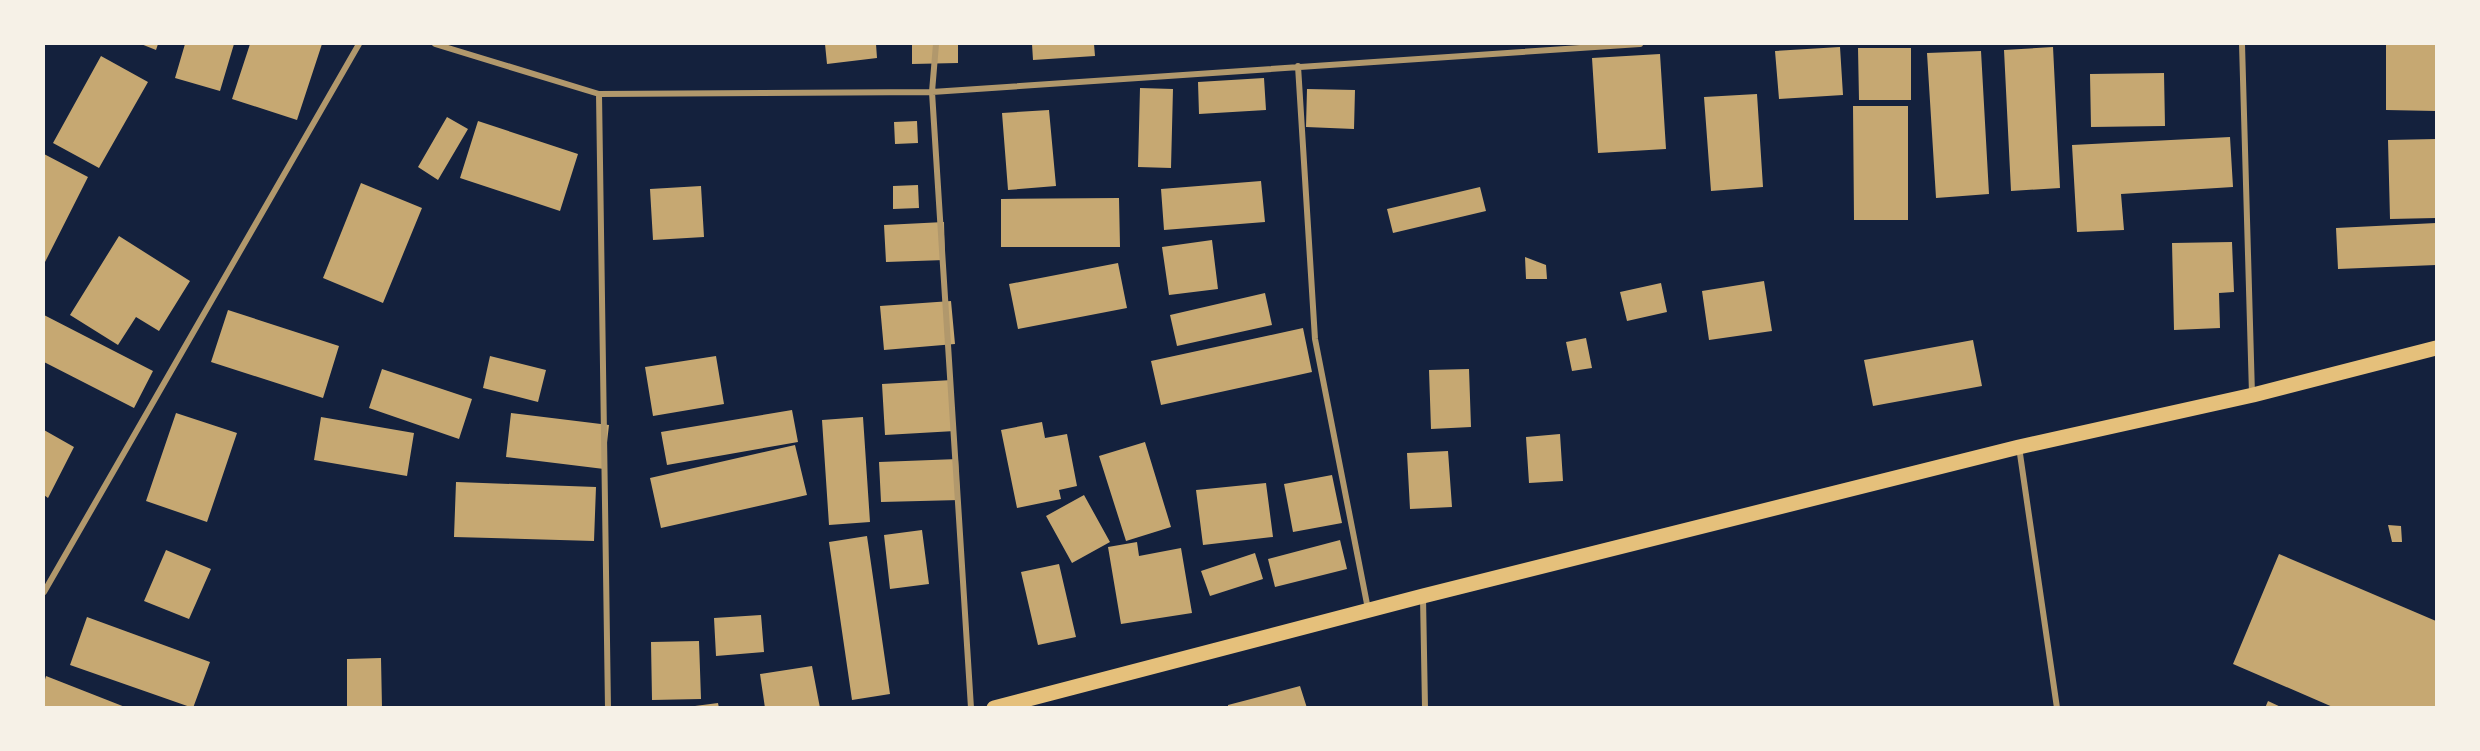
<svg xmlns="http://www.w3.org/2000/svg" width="2480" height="751" viewBox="0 0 2480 751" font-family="Raleway,sans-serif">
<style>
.building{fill:#c6a872}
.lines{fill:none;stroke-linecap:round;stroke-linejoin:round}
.minor{stroke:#b1986c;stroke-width:6}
.primary{stroke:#e5c07b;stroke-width:15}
</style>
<rect width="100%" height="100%" fill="#14213d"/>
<!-- building -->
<path class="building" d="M 141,44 L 158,44 L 156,50 Z
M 185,44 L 234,44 L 220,91 L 175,78 Z
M 250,44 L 322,44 L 297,120 L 232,99 Z
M 825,44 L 876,44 L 877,58 L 827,64 Z
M 912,44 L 958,44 L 958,63 L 912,64 Z
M 1032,44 L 1094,44 L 1095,56 L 1033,60 Z
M 2386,44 L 2436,44 L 2436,111 L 2386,110 Z
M 1840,47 L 1843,95 L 1779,99 L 1775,51 Z
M 2053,47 L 2060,188 L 2011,191 L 2004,50 Z
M 1858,48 L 1911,48 L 1911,100 L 1859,100 Z
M 1981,51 L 1989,194 L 1936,198 L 1927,53 Z
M 1660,54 L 1666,149 L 1598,153 L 1592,58 Z
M 101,56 L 148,82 L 99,168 L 53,143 Z
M 2164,73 L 2165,126 L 2091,127 L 2090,74 Z
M 1264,78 L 1266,110 L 1199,114 L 1198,82 Z
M 1140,88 L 1173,89 L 1171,168 L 1138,167 Z
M 1307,89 L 1355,90 L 1354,129 L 1306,127 Z
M 1757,94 L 1763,187 L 1711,191 L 1704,97 Z
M 1853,106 L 1908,106 L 1908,220 L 1854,220 Z
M 1049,110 L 1056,186 L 1008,190 L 1002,113 Z
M 447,117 L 468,129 L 438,180 L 418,167 Z
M 478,121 L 578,154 L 560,211 L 460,178 Z
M 917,121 L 918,143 L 895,144 L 894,122 Z
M 2230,137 L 2233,187 L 2121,194 L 2124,230 L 2077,232 L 2072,145 Z
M 2436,139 L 2436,218 L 2390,219 L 2388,140 Z
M 44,154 L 88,177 L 44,264 Z
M 1261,181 L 1265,222 L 1164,230 L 1161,189 Z
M 361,183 L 422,208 L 383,303 L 323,278 Z
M 918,185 L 919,208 L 893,209 L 893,186 Z
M 701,186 L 704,237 L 653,240 L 650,189 Z
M 1480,187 L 1486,211 L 1393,233 L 1387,209 Z
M 1119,198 L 1120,247 L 1001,247 L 1001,199 Z
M 944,222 L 945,260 L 886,262 L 884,225 Z
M 2436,223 L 2436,265 L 2338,269 L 2336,228 Z
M 119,236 L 190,281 L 159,331 L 136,317 L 118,345 L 70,315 Z
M 1212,240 L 1218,289 L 1169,295 L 1162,247 Z
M 2232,242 L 2234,292 L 2219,293 L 2220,328 L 2174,330 L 2172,243 Z
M 1525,257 L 1546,265 L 1547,279 L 1526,279 Z
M 1118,263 L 1127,308 L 1018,329 L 1009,284 Z
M 1764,281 L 1772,331 L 1709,340 L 1702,291 Z
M 1661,283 L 1667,312 L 1627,321 L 1620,292 Z
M 1265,293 L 1272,325 L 1177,346 L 1170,315 Z
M 951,301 L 955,344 L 884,350 L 880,306 Z
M 228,310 L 339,346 L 323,398 L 211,362 Z
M 44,315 L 153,371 L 134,408 L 44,362 Z
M 1303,328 L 1312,372 L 1161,405 L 1151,361 Z
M 1586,338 L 1592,368 L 1572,371 L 1566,342 Z
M 1973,340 L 1982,386 L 1873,406 L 1864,360 Z
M 490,356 L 546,370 L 538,402 L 483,388 Z
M 716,356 L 724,404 L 653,416 L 645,367 Z
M 382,369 L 472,399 L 459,439 L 369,408 Z
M 1469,369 L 1471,427 L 1431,429 L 1429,370 Z
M 952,380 L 955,431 L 885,435 L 882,384 Z
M 792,410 L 798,442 L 667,465 L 661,432 Z
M 176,413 L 237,433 L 207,522 L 146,501 Z
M 511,413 L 609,425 L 604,469 L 506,457 Z
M 321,417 L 414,433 L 407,476 L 314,460 Z
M 863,417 L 870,522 L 829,525 L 822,420 Z
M 1042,422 L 1045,438 L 1067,434 L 1077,486 L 1059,490 L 1061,499 L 1017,508 L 1001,430 Z
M 44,430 L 74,447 L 48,498 L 44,495 Z
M 1560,434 L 1563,481 L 1529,483 L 1526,437 Z
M 1145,442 L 1171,527 L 1126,541 L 1099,456 Z
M 795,445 L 807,495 L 661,528 L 650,478 Z
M 1448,451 L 1452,507 L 1410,509 L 1407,453 Z
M 958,459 L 960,500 L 881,502 L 879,462 Z
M 1332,475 L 1342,523 L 1293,532 L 1284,484 Z
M 456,482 L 596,487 L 594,541 L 454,537 Z
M 1266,483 L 1273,537 L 1203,545 L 1196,490 Z
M 1084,495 L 1110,542 L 1072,563 L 1046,516 Z
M 2388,525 L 2401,526 L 2402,542 L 2392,542 Z
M 922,530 L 929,584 L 890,589 L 884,535 Z
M 867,536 L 890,694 L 852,700 L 829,542 Z
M 1340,540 L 1347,569 L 1275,587 L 1268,559 Z
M 1137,542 L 1139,556 L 1181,548 L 1192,613 L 1121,624 L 1108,547 Z
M 166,550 L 211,569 L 189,619 L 144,601 Z
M 1255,553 L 1263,579 L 1210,596 L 1201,571 Z
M 2279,554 L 2436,621 L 2436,708 L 2335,708 L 2233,664 Z
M 1059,564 L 1076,637 L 1038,645 L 1021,572 Z
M 761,615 L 764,652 L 716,656 L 714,618 Z
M 87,617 L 210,662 L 193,708 L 70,665 Z
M 699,641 L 701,699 L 652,700 L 651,642 Z
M 381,658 L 382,708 L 347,708 L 347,659 Z
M 812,666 L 820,708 L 765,708 L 760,674 Z
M 46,676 L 125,707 L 125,708 L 44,708 L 44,683 Z
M 1300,686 L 1307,708 L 1228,708 L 1228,705 Z
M 2268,701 L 2283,708 L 2265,708 Z
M 718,703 L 719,708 L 696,708 L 695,706 Z"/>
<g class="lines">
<!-- minor -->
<path class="minor" d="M 435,44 L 599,94 L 932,92 L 1640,44
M 936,44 L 932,92 L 971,708
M 2242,44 L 2252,394
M 1298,66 L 1315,339 L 1368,609
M 599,94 L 608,708
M 2019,447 L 2057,708
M 44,592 L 359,44
M 1423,597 L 1425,708"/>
<!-- primary -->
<path class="primary" d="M 994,708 L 1423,596 L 2019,447 L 2253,395 L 2436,348"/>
</g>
<!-- border -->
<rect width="2480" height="751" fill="none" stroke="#f6f1e7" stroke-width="90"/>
</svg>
